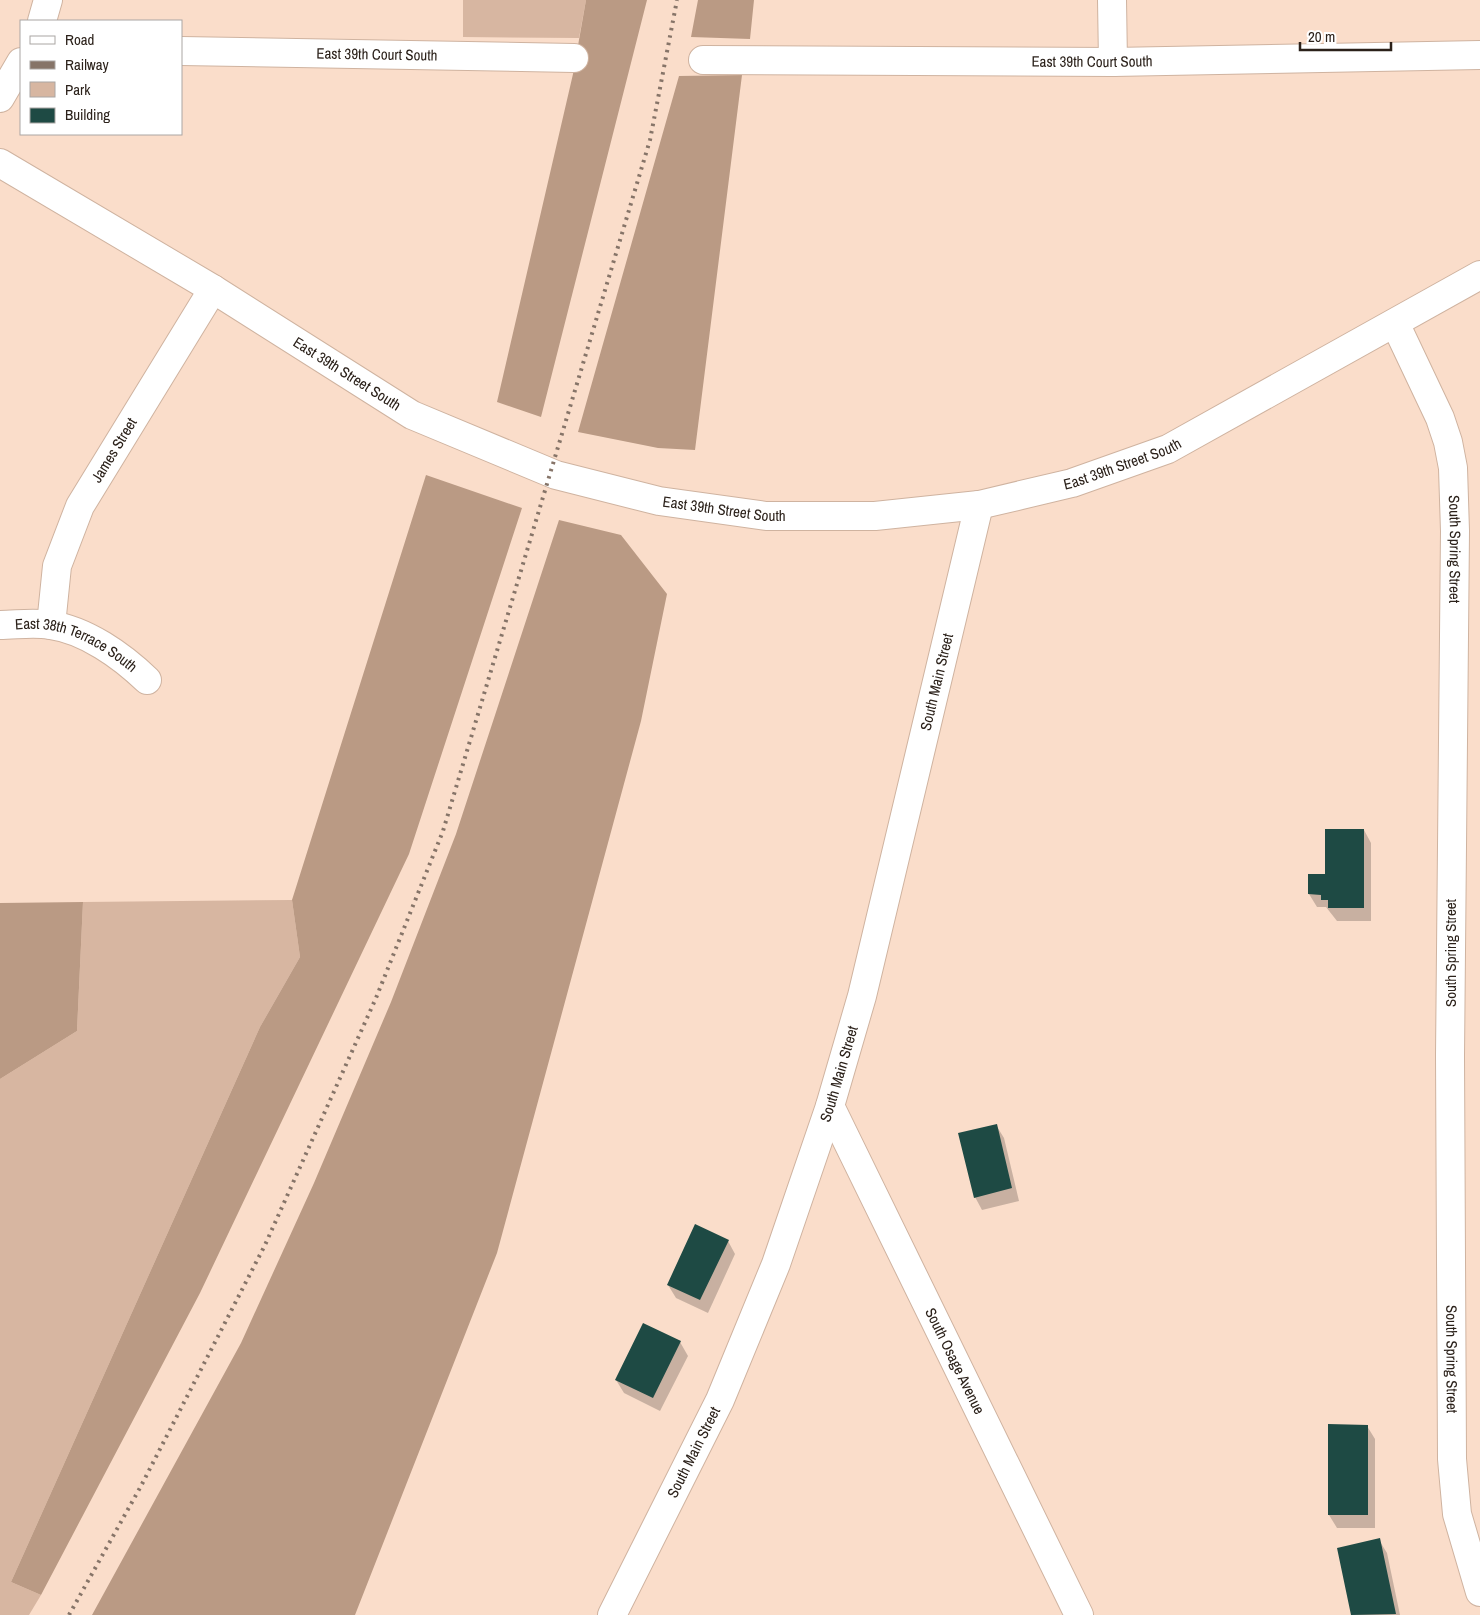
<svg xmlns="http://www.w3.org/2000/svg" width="1480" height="1615" viewBox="0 0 1480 1615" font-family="'Archivo Narrow',sans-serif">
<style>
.green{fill:#d7b6a1}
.forest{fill:#ba9a84}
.shadow{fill:#0003}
.building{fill:#1e4a44}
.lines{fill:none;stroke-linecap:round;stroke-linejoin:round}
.street-casing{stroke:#cfb3a0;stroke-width:30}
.secondary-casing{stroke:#cfb3a0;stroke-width:30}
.street{stroke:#fff;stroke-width:28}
.secondary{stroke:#fff;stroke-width:28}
.rail{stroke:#867468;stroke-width:4;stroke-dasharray:2.5 5;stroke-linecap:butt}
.labels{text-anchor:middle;stroke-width:5;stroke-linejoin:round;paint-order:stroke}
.street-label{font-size:15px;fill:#2b211a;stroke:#fff}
</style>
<rect width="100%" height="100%" fill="#faddca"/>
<!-- green -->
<path class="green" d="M 463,0 L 586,0 L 579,38 L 463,37 Z
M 292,900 L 300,957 L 260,1027 L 11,1582 L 41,1595 L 29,1615 L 0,1615 L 0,1079 L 77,1031 L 83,902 Z"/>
<!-- forest -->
<path class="forest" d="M 586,0 L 647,0 L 541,417 L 497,402 L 573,74 Z
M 698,0 L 754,0 L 750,39 L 691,37 Z
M 742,75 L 695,450 L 658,448 L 578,432 L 679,76 Z
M 426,475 L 522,508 L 409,854 L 200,1293 L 41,1595 L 11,1582 L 260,1027 L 300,957 L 292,900 Z
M 559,520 L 621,535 L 667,594 L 641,721 L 497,1253 L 355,1615 L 92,1615 L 241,1343 L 314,1183 L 391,1002 L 456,834 Z
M 83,902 L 77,1031 L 0,1079 L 0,903 Z"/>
<!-- shadow -->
<path class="shadow" d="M 1364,830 L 1371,843 L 1371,921 L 1337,921 L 1326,907 L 1317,907 L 1309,894 Z
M 996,1125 L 1004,1138 L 1019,1201 L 982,1210 L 975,1197 Z
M 728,1241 L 735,1254 L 708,1313 L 676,1298 L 668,1285 Z
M 680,1342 L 688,1356 L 660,1411 L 624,1393 L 616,1380 Z
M 1367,1426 L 1375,1439 L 1375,1528 L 1337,1528 L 1329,1515 Z
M 1379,1540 L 1387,1553 L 1400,1615 L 1352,1615 L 1338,1549 Z"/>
<!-- building -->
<path class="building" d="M 1325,829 L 1364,829 L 1364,908 L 1328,908 L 1328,900 L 1321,900 L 1321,895 L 1308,894 L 1308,874 L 1325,874 Z
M 997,1124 L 1012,1188 L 974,1198 L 958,1133 Z
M 695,1224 L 729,1240 L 700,1300 L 667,1285 Z
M 643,1323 L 681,1341 L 653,1398 L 615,1380 Z
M 1328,1424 L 1368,1425 L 1368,1515 L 1328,1515 Z
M 1380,1538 L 1396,1614 L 1351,1615 L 1337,1548 Z"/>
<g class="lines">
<defs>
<g id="street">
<path d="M 1112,0 L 1113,62"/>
<path d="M 42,21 L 48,0"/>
<path id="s1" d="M 181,51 L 574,58"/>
<path id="s2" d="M 703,60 L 1113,62 L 1480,55"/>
<path d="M 0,98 L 21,62"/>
<path id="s3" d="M 1395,323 L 1440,418 L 1448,442 L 1453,468 L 1455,531 L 1450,1056 L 1452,1459 L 1457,1514 L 1480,1592"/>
<path id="s4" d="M 0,625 C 16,625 34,622 50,625 C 86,630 122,656 147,680"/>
<path id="s5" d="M 51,625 L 57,566 L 80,506 L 213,289"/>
<path id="s6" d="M 830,1106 L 1079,1615"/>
<path id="s7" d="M 612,1615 L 720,1400 L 776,1264 L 830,1106 L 862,996 L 979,505"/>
</g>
<g id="secondary">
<path id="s8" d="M 0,163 L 213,289 L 412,415 L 556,475 L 659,501 L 766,516 L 875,516 L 979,505 L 1072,483 L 1168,449 L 1480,275"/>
</g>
</defs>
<!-- street casing -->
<use href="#street" class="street-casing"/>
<!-- secondary casing -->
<use href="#secondary" class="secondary-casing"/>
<!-- street -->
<use href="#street" class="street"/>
<!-- secondary -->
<use href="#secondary" class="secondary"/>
<!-- rail -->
<path class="rail" d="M 69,1615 L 141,1486 L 265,1245 L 376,998 L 443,831 L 650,140 L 677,0"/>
</g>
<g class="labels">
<!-- street labels -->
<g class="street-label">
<text dy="5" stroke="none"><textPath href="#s1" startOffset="196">East 39th Court South</textPath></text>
<text dy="5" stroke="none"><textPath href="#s2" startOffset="389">East 39th Court South</textPath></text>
<text dy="5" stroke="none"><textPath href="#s8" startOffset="406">East 39th Street South</textPath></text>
<text dy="5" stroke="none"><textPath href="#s5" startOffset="189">James Street</textPath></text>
<text dy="5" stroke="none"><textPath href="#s8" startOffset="1216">East 39th Street South</textPath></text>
<text dy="5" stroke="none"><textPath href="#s8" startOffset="811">East 39th Street South</textPath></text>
<text dy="5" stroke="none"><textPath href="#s3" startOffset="238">South Spring Street</textPath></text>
<text dy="5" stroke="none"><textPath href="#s4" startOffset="81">East 38th Terrace South</textPath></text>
<text dy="5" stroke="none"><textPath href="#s7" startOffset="992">South Main Street</textPath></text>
<text transform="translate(1451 953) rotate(-90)" y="5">South Spring Street</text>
<text dy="5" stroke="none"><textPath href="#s7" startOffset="588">South Main Street</textPath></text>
<text dy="5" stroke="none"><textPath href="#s3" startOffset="1048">South Spring Street</textPath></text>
<text dy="5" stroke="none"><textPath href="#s6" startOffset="284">South Osage Avenue</textPath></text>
<text dy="5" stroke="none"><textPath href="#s7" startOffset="182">South Main Street</textPath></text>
</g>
</g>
<!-- legend -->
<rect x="20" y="20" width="162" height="115" fill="#ffffff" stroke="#aaa6a3"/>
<rect x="30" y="36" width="25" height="8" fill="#ffffff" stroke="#aaa6a3"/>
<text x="65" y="45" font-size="15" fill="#2b211a">Road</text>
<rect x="30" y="61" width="25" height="8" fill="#867468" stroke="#aaa6a3"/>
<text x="65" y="70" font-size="15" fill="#2b211a">Railway</text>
<rect x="30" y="82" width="25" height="15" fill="#d7b6a1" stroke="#aaa6a3"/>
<text x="65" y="95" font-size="15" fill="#2b211a">Park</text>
<rect x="30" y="108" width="25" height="15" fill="#1e4a44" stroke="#aaa6a3"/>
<text x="65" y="120" font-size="15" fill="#2b211a">Building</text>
<!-- scale -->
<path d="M1300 42v8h91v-8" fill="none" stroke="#2b211a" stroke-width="2.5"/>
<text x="1308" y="42" font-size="15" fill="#2b211a" stroke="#ffffff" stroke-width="4" paint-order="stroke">20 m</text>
</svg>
